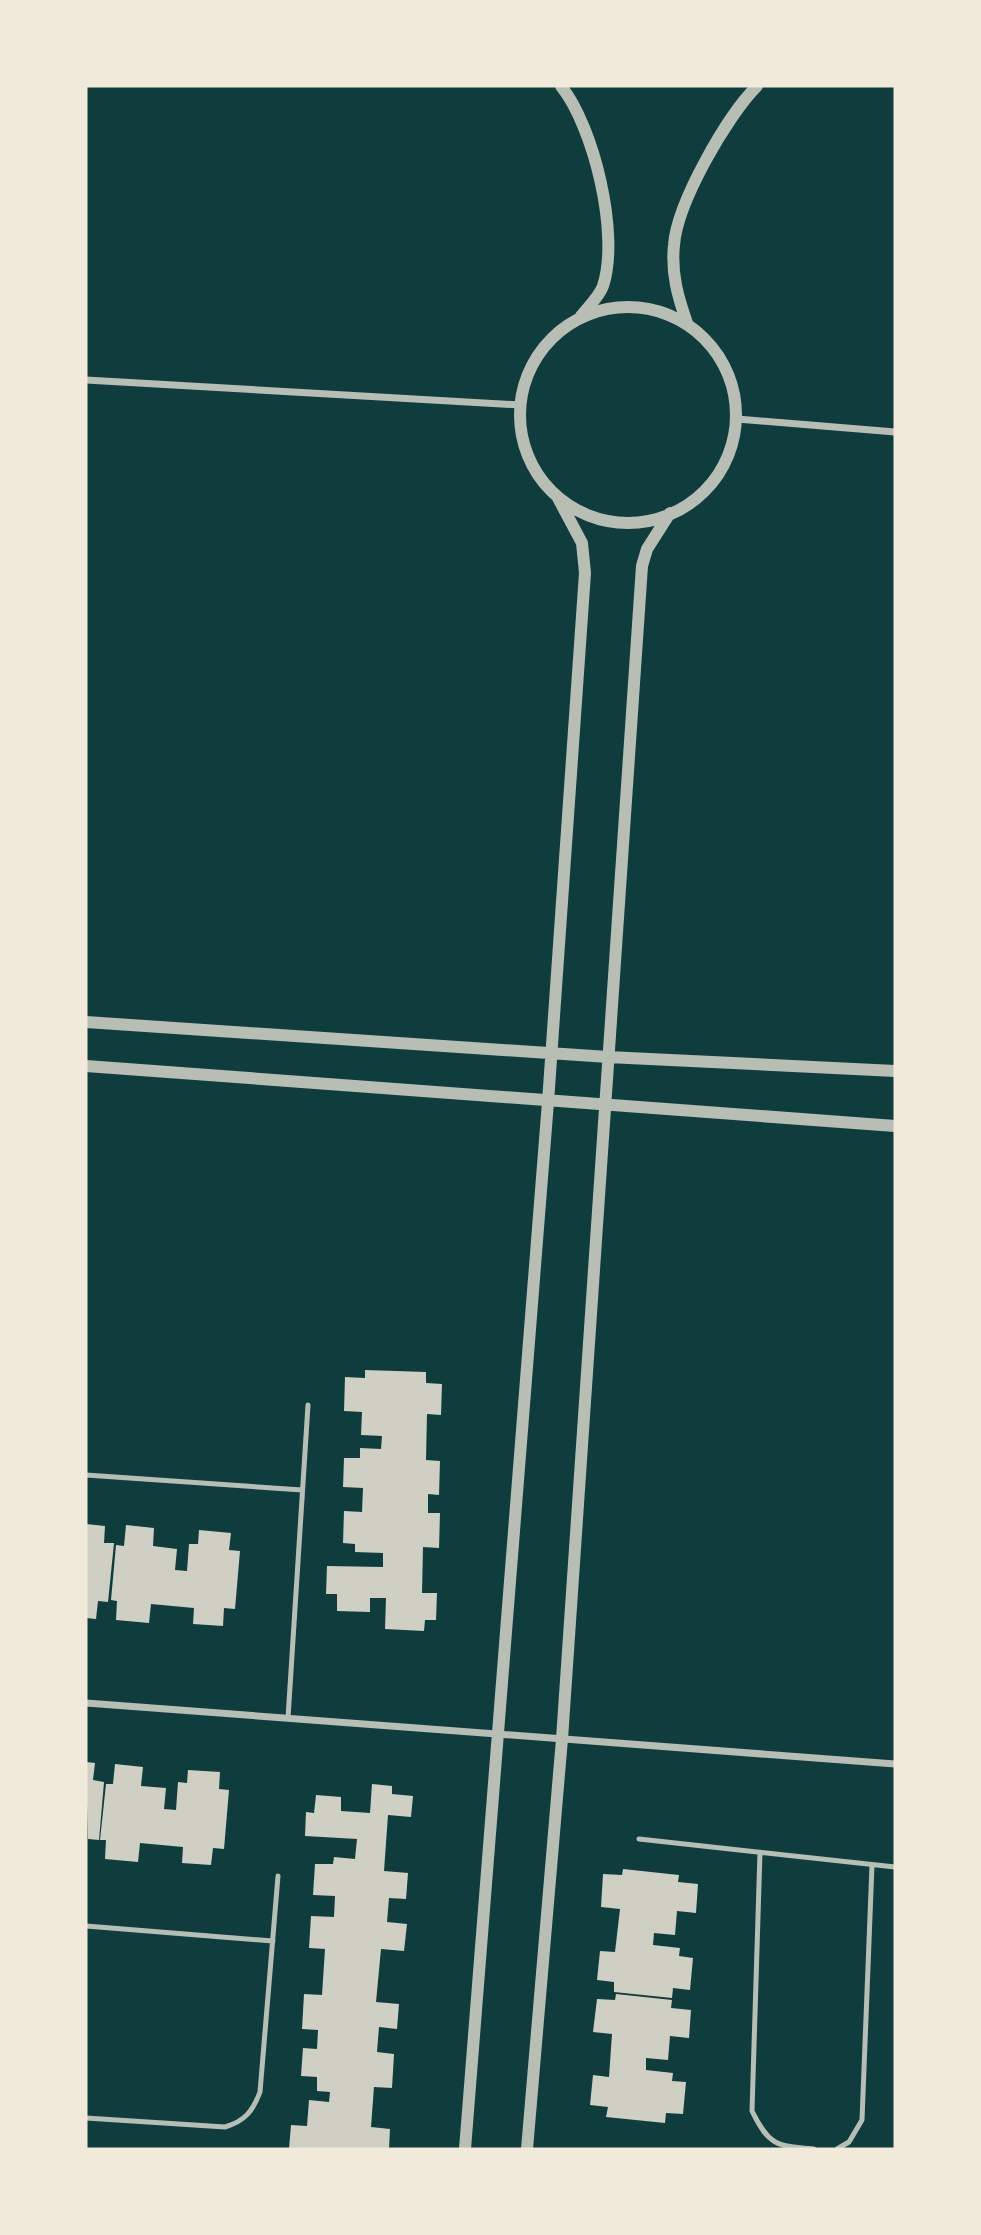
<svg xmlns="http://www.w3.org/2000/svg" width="981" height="2235" viewBox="0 0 981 2235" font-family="'PT Sans Narrow',sans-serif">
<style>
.building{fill:#cfcfc3}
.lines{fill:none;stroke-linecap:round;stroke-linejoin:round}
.service{stroke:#b8beb3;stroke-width:5}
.minor{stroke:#b8beb3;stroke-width:7}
.tertiary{stroke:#b8beb3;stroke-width:12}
</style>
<rect width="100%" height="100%" fill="#0f3d3e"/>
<!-- building -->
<path class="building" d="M 365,1370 L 426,1372 L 426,1383 L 442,1384 L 441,1415 L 427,1414 L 426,1460 L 440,1461 L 439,1495 L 428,1494 L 428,1513 L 440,1513 L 439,1548 L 423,1547 L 422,1593 L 437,1593 L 436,1620 L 425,1620 L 424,1631 L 385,1629 L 386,1598 L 370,1598 L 370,1612 L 337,1611 L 337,1594 L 326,1594 L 327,1566 L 383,1567 L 383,1553 L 355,1552 L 355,1544 L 343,1543 L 344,1511 L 362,1512 L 363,1488 L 343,1487 L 344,1458 L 360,1458 L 360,1448 L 381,1449 L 382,1436 L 361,1435 L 362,1412 L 344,1411 L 345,1377 L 365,1378 Z
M 86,1524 L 105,1526 L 104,1543 L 114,1543 L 108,1602 L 98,1601 L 96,1619 L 86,1618 Z
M 126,1525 L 154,1528 L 153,1546 L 177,1549 L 175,1570 L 187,1571 L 189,1544 L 198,1544 L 199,1530 L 231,1533 L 229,1550 L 240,1551 L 235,1609 L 224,1608 L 223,1626 L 193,1624 L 194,1608 L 151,1604 L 149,1623 L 116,1620 L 117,1601 L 111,1600 L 116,1545 L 124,1546 Z
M 86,1762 L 95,1763 L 93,1780 L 104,1782 L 99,1840 L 88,1839 L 88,1844 Z
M 115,1764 L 143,1767 L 141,1786 L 166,1788 L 164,1809 L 176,1810 L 178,1782 L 187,1783 L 188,1770 L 220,1772 L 219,1789 L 229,1790 L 224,1849 L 213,1848 L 211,1865 L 182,1863 L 183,1847 L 140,1843 L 138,1862 L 105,1859 L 106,1840 L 100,1840 L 106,1784 L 113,1784 Z
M 372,1784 L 392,1786 L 392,1794 L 413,1796 L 411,1817 L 388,1815 L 384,1871 L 408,1873 L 406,1899 L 389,1898 L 387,1922 L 407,1924 L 404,1951 L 381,1949 L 376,2002 L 399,2004 L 397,2029 L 379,2027 L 377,2052 L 394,2054 L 392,2088 L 374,2087 L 371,2127 L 390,2129 L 389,2149 L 289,2149 L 291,2125 L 307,2126 L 309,2100 L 329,2102 L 330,2092 L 317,2091 L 317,2077 L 301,2076 L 303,2048 L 317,2049 L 318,2030 L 302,2029 L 304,1994 L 322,1995 L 325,1949 L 309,1948 L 311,1916 L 334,1917 L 335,1896 L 313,1895 L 315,1864 L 333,1864 L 334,1857 L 355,1859 L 357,1839 L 305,1836 L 306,1812 L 314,1813 L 316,1795 L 341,1797 L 341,1811 L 370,1813 Z
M 623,1869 L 679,1875 L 678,1882 L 698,1884 L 696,1913 L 677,1911 L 675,1935 L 654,1933 L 653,1945 L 680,1948 L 679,1956 L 693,1958 L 690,1990 L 673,1988 L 672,1998 L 614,1992 L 614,1982 L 597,1980 L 600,1951 L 615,1952 L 620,1909 L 601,1907 L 603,1874 L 622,1875 Z
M 616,1994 L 672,2000 L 671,2008 L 691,2010 L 689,2038 L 670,2036 L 668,2060 L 646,2058 L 646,2070 L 673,2073 L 672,2081 L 686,2082 L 683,2114 L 666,2113 L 665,2123 L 606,2117 L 608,2107 L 590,2105 L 593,2075 L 609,2077 L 612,2034 L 593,2032 L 597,1999 L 615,2000 Z"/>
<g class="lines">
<!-- service -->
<path class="service" d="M 86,1475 L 302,1490
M 288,1718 L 308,1405
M 639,1839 L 895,1867
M 760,1852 L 752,2111 C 769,2146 777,2146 814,2149
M 86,1926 L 273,1941
M 86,2118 L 225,2127 C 245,2121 253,2111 260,2092 L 278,1876
M 837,2149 L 849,2142 L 862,2120 L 872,1865"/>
<!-- minor -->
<path class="minor" d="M 86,380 L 519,405
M 737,419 L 895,432
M 86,1703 L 895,1764"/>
<!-- tertiary -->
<path class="tertiary" d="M 561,86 C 594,127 620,235 603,286 C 599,297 588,307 581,316
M520 415a108 108 0 1 1 216 0a108 108 0 1 1-216 0Z
M 687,323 C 678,297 671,274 674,245 C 677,203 727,116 757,86
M 86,1022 L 608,1057 L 895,1071
M 86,1066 L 895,1126
M 465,2149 L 548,1102 L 585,573 L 582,543 L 558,498
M 527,2149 L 562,1739 L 642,566 L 647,549 L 670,513"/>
</g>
<!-- border -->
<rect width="981" height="2235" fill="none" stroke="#f1e9da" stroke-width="175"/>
</svg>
